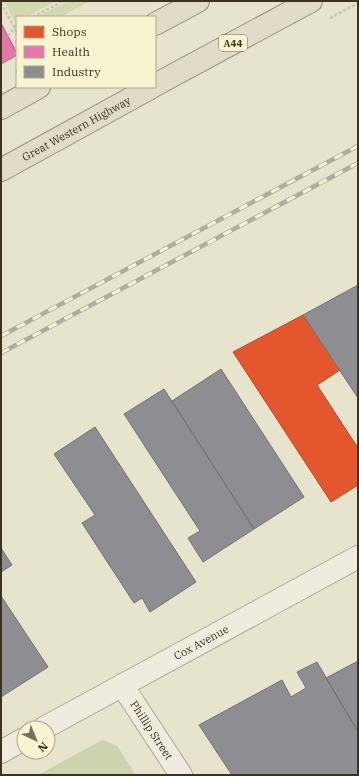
<svg xmlns="http://www.w3.org/2000/svg" width="359" height="776" viewBox="0 0 359 776" font-family="'IBM Plex Serif',serif">
<style>
.green{fill:#d1daae}
.cemetery{fill:#ccd3ae}
.shops{fill:#e4572e;stroke:#b24c29}
.health{fill:#e377a8;stroke:#b1627e}
.industry{fill:#8d8d92;stroke:#75726f}
.lines{fill:none;stroke-linecap:round;stroke-linejoin:round}
.minor-casing{stroke:#aca896;stroke-width:24}
.trunk-casing{stroke:#928d7d;stroke-width:24}
.path{stroke:#c7c4b6;stroke-width:2.5;stroke-dasharray:3 2;stroke-linecap:butt}
.minor{stroke:#efecdf;stroke-width:22}
.trunk{stroke:#e0dcc7;stroke-width:22}
.rail-casing{stroke:#aeab9f;stroke-width:4.5}
.rail{stroke:#f8f4d2;stroke-width:3;stroke-dasharray:9;stroke-linecap:butt}
.labels{text-anchor:middle;stroke-width:4;stroke-linejoin:round;paint-order:stroke}
.shield{fill:#f8f4d2;stroke:#746c53;stroke-width:1}
.shield-label{font-size:10px;font-weight:bold;fill:#3c321d}
.street-label{font-size:11px;fill:#3c321d;stroke:#f8f4d2}
</style>
<rect width="100%" height="100%" fill="#e7e4cd"/>
<!-- green -->
<path class="green" d="M 4,1 L 56,1 L 26,17 L 17,17 L 15,23 Z
M 68,1 L 90,1 L 61,17 L 37,17 Z"/>
<!-- cemetery -->
<path class="cemetery" d="M 102,740 L 117,746 L 136,775 L 38,775 Z"/>
<!-- shops -->
<path class="shops" d="M 303,315 L 340,370 L 317,385 L 358,448 L 358,485 L 331,502 L 233,352 Z"/>
<!-- health -->
<path class="health" d="M 1,23 L 17,53 L 17,55 L 1,64 Z"/>
<!-- industry -->
<path class="industry" d="M 358,285 L 358,398 L 303,315 Z
M 221,369 L 304,497 L 254,529 L 172,401 Z
M 164,389 L 254,529 L 203,562 L 188,538 L 200,531 L 124,414 Z
M 95,427 L 196,582 L 150,612 L 142,598 L 134,603 L 82,523 L 95,515 L 54,454 Z
M 1,548 L 12,565 L 1,572 Z
M 1,596 L 48,667 L 1,697 Z
M 358,661 L 358,732 L 326,678 Z
M 317,662 L 358,732 L 358,775 L 232,775 L 199,725 L 282,680 L 291,697 L 306,688 L 297,672 Z"/>
<g class="lines">
<defs>
<g id="minor">
<path id="s1" d="M 122,685 L 181,775"/>
<path id="s2" d="M 44,728 L 358,557"/>
<path d="M 1,752 L 24,739"/>
</g>
<g id="trunk">
<path d="M 155,24 L 198,1"/>
<path d="M 155,85 L 311,1"/>
<path d="M 1,108 L 39,87"/>
<path id="s3" d="M 1,170 L 152,87"/>
</g>
</defs>
<!-- minor casing -->
<use href="#minor" class="minor-casing"/>
<!-- trunk casing -->
<use href="#trunk" class="trunk-casing"/>
<!-- path -->
<path class="path" d="M 1,3 L 17,32
M 33,17 L 63,1
M 330,18 L 358,3
M 8,36 L 17,25"/>
<!-- minor -->
<use href="#minor" class="minor"/>
<!-- trunk -->
<use href="#trunk" class="trunk"/>
<defs>
<path id="rail" d="M 1,336 L 358,146
M 1,353 L 358,163"/>
</defs>
<!-- rail casing -->
<use href="#rail" class="rail-casing"/>
<!-- rail -->
<use href="#rail" class="rail"/>
</g>
<g class="labels">
<!-- shield labels -->
<rect class="shield" x="219" y="35" width="28" height="16" rx="3"/>
<g class="shield-label">
<text x="233" y="47">A44</text>
</g>
<!-- street labels -->
<g class="street-label">
<text dy="4" stroke="none"><textPath href="#s3" startOffset="86">Great Western Highway</textPath></text>
<text dy="4" stroke="none"><textPath href="#s2" startOffset="179">Cox Avenue</textPath></text>
<text dy="4" stroke="none"><textPath href="#s1" startOffset="54">Phillip Street</textPath></text>
</g>
</g>
<!-- border -->
<rect width="359" height="776" fill="none" stroke="#3c321d" stroke-width="4"/>
<!-- legend -->
<rect x="16" y="16" width="140" height="72" fill="#f8f4d2" stroke="#ada68a"/>
<rect x="24" y="26" width="20" height="12" fill="#e4572e" stroke="#ada68a"/>
<text x="52" y="36" font-size="12" fill="#3c321d">Shops</text>
<rect x="24" y="46" width="20" height="12" fill="#e377a8" stroke="#ada68a"/>
<text x="52" y="56" font-size="12" fill="#3c321d">Health</text>
<rect x="24" y="66" width="20" height="12" fill="#8d8d92" stroke="#ada68a"/>
<text x="52" y="76" font-size="12" fill="#3c321d">Industry</text>
<!-- north arrow -->
<g transform="translate(36 740) rotate(136)"><circle r="19" fill="#f8f4d2" stroke="#ada68a"/>
<path d="M0-3L7 15L0 10L-7 15Z" fill="#78705b"/>
<text y="-6" font-size="11" font-weight="bold" text-anchor="middle" fill="#3c321d">N</text>
</g>
</svg>
